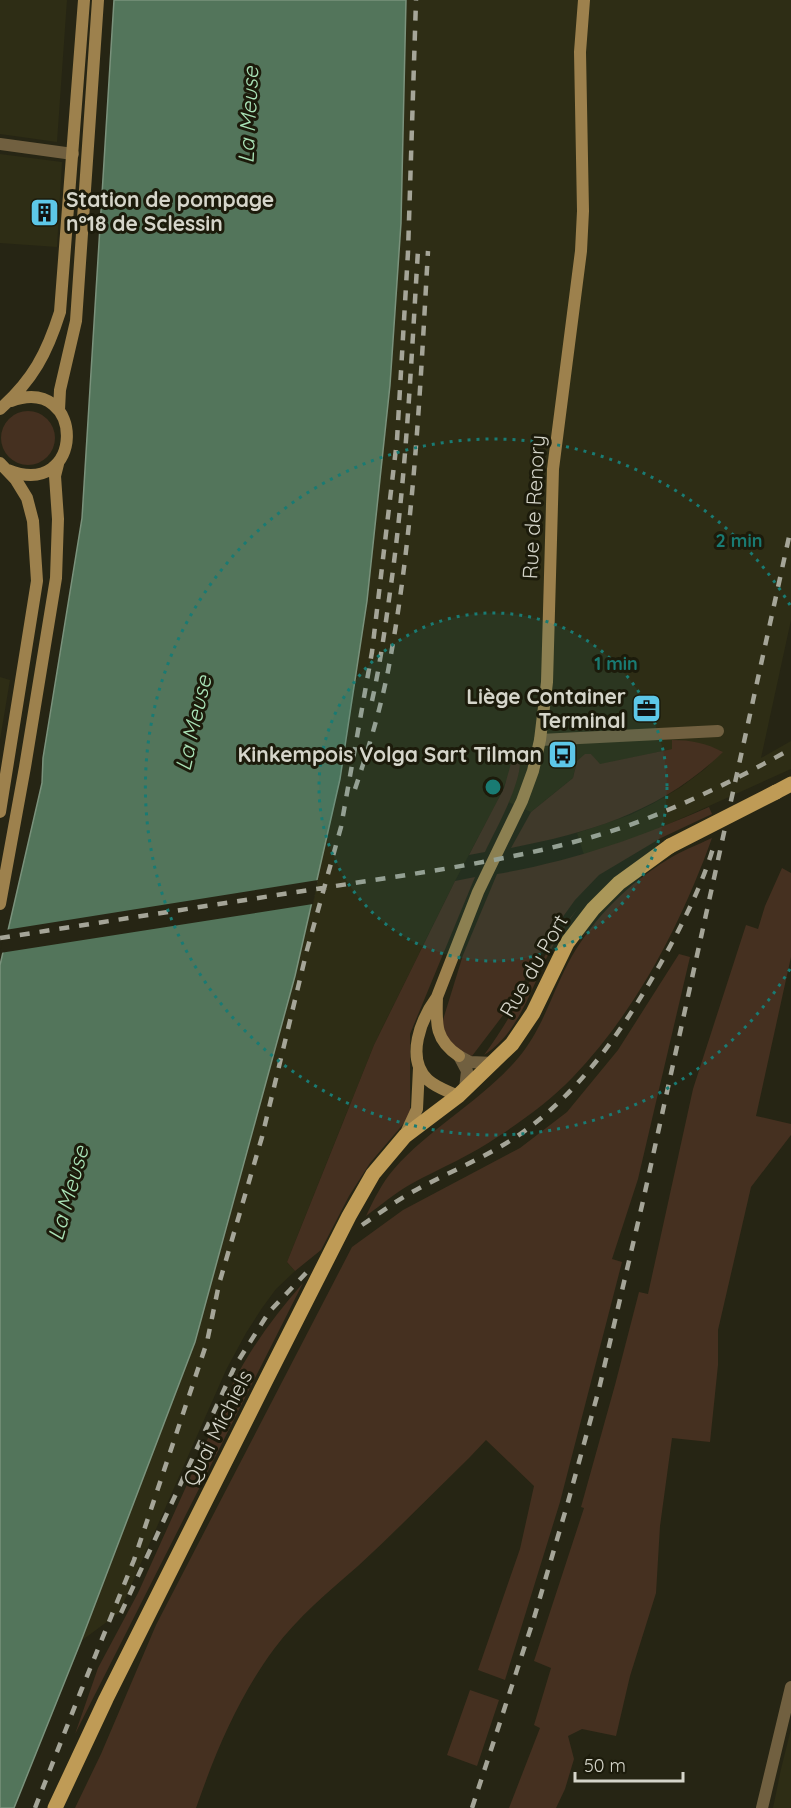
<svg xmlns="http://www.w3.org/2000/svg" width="791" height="1808" viewBox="0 0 791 1808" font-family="Quicksand,sans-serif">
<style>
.built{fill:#2e2d15}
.green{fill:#453020}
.water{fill:#53755b;stroke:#7a927c;stroke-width:1.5}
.pier{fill:#262514}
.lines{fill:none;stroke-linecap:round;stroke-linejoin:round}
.street{stroke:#716040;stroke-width:12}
.secondary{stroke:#9d814d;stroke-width:12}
.primary{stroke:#bf9b56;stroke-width:15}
.rail{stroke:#a5a598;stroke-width:4.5;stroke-dasharray:10 10;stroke-linecap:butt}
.primary-bridge{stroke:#bf9b56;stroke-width:15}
.ring{fill:none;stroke:#197b73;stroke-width:3;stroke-dasharray:3 6}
.labels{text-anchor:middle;stroke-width:6;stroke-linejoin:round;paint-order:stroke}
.poi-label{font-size:21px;font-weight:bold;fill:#d5d5ca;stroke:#1c1b0b;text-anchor:end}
.street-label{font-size:21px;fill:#d5d5ca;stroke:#1c1b0b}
.water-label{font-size:22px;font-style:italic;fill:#aae4b8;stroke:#1c1b0b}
.centre{fill:#197b73;stroke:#1c1b0b;stroke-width:3}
.ring-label{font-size:18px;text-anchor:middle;font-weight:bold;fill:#197b73;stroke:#1c1b0b;stroke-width:6;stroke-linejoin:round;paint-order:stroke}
</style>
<rect width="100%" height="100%" fill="#262514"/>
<!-- built -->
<path class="built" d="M 0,0 L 67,0 L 57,142 L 0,134 Z
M 406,0 L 791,0 L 791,620 L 761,758 L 791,741 L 791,769 L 649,833 L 584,855 L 577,833 L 630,815 L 654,803 L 681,787 L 705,769 L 722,751 L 672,740 L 672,749 L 599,765 L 591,754 L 577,761 L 573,778 L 531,812 L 508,802 L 520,763 L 519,751 L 517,750 L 514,753 L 510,772 L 497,802 L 455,881 L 374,1045 L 287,1262 L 295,1271 L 276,1289 L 262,1308 L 246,1333 L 226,1370 L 119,1613 L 81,1641 L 195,1342 L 312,893 L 340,779 L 367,601 L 390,385 L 401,223 Z
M 0,154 L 62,162 L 57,247 L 0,243 Z
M 0,677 L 10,680 L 0,740 Z
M 791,1729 L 791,1808 L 773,1808 L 781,1769 Z"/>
<!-- green -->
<path class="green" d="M1 438a27 27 0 1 1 54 0a27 27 0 1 1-54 0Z
M 672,740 C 691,740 706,743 723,752 C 662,811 592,832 511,848 L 531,812 L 573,778 L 577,761 L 585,754 L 591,754 L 600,764 L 672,749 Z
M 518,750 C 529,772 495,830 485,852 L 469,855 L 504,788 L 514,753 Z
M 709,807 L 712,814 L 661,838 L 599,875 L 575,900 L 557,925 L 507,1010 L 472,1056 L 449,1047 L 442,1023 L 463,955 L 497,874 C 573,861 638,838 709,807 Z
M 712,838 C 681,924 637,1010 573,1077 C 552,1099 525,1119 499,1136 C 472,1155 440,1168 411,1184 C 395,1193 381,1205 366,1216 C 374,1199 382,1183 394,1169 C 431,1127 483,1100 519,1057 C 544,1027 553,989 572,956 C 595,917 628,884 667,860 C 681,851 697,845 712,838 Z
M 782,868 L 791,873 L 791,957 L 756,1116 L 791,1124 L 791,1135 L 751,1187 L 718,1330 L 718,1365 L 710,1442 L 672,1438 L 660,1526 L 656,1593 L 630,1676 L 616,1736 L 582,1729 L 568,1736 L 574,1759 L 565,1789 L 556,1808 L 509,1808 L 540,1728 L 534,1725 L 551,1668 L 534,1661 L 584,1508 L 581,1507 L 615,1385 L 639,1292 L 648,1294 L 693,1089 L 746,925 L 758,929 L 765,906 Z
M 475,877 L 410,1034 L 410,1112 L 405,1122 L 370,1163 L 349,1196 L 321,1250 L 295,1271 L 287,1262 L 374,1045 L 455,881 Z
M 578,908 C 567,923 557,938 548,955 C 531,989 518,1034 484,1055 C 519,1008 541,953 578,908 Z
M 679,954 L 690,957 L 638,1179 L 612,1259 L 622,1262 L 560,1502 L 505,1680 L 478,1670 L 520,1549 L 534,1486 L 486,1440 L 469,1458 C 432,1494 396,1531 358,1566 C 328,1592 298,1617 274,1649 C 238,1698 216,1751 196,1808 L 75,1808 L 101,1754 L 156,1625 L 352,1247 L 403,1210 L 520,1148 L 567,1112 L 618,1050 Z
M 303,1283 L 75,1734 L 98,1668 L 138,1593 L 232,1385 C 251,1347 275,1315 303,1283 Z
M 470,1690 L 499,1700 L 477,1766 L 447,1755 Z"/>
<!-- water -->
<path class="water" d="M 114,0 L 406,0 L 401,223 L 390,385 L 367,601 L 340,779 L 295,976 L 195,1342 L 81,1641 L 14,1808 L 0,1808 L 0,965 L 42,783 L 43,758 L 82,518 Z"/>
<!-- pier -->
<path class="pier" d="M 318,880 L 313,904 L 0,953 L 5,930 Z"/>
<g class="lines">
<!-- street -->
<path class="street" d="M 0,144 L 73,154
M 540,740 L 718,731
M 459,1056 L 470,1062 L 494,1063
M 459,1056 L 467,1071 L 465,1089
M 762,1808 L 791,1687"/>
<!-- secondary -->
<path class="secondary" d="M 0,409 C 33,380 47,353 60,312 L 84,0
M 59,410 L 60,390 L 76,321 L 98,0
M 0,463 L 16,480 L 27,498 L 33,521 L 37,581 L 0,812
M 8,470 C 85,501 87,374 11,401
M 0,904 L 25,767 L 56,578 L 58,519 L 55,476 L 58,464
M 437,997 C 436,1024 435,1040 459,1056
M 458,1096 C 448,1091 437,1088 428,1080 C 405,1058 421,1019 437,997 L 478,892 L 522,801 L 533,771 L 540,740 L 547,682 L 553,469 L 581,251 L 583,211 L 580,52 L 584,0
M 406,1133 L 417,1109 L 419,1068"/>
<!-- primary -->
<path class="primary" d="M 776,792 L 791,784
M 55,1808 L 106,1699 L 265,1382 L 349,1216 L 373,1174 L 405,1136 L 458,1096 L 512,1044 L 533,1013 L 567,943 L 593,909 L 619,883 L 670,846"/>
<!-- rail -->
<path class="rail" d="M 372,701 C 380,665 385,629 390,592 C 406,479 411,365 418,250
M 355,789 C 368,750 380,711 388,671 C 414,533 420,391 428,251
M 0,938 L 432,871 C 497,860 562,848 624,827 C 683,806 737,779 791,749
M 362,1225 C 380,1213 397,1200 416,1190 C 449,1172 484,1158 516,1137 C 578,1095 621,1033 658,968 C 680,929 701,889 714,845
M 121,1613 L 235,1366 L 269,1312 L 306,1273
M 79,1696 L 134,1560 L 207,1342 L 219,1284 L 262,1137 L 307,950 L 341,827 L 372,652 L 397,440 L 408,252 L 416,0
M 35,1808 L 82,1688
M 472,1808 L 534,1618 L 568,1502 L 599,1389 L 643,1201 L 791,528"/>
<!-- primary-bridge -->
<path class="primary-bridge" d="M 670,846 L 776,792"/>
</g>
<!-- distance rings -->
<circle cx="493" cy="787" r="174" fill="#197b73" fill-opacity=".12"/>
<g class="ring">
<circle cx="493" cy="787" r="174"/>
<path d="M790 969A348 348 0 1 1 790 605"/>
</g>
<!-- icons -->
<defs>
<symbol id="building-square" viewBox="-11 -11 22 22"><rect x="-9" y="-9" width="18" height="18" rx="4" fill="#5dc7e8" stroke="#1c1b0b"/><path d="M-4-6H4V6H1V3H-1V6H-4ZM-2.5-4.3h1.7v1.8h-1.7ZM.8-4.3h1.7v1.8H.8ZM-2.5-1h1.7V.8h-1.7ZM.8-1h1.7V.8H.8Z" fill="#111"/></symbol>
<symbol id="office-square" viewBox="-11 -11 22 22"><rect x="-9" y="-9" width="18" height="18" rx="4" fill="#5dc7e8" stroke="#1c1b0b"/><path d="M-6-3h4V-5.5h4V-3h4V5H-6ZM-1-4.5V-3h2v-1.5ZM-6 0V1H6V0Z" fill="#111"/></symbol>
<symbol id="bus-square" viewBox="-11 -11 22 22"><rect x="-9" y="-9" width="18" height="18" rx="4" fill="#5dc7e8" stroke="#1c1b0b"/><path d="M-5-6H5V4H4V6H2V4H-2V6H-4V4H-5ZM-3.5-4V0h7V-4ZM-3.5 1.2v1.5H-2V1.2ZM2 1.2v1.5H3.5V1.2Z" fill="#111"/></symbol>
</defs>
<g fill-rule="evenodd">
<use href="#building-square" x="28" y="196" width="33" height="33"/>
<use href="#office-square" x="630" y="692" width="33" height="33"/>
<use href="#bus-square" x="546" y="738" width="33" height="33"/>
</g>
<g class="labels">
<!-- poi labels -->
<g class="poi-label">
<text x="66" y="207" text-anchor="start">Station de pompage<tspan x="66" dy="24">n°18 de Sclessin</tspan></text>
<text x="626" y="704">Liège Container<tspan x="626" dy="24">Terminal</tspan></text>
<text x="542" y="762">Kinkempois Volga Sart Tilman</text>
</g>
<!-- street labels -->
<g class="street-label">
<text transform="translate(534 507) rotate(-87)" y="7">Rue de Renory</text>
<text transform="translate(534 966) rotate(-60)" y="7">Rue du Port</text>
<text transform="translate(218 1428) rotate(-63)" y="7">Quai Michiels</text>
</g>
<!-- water labels -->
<g class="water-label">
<text transform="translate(248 115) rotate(-87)" y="8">La Meuse</text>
<text transform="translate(193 723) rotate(-77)" y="8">La Meuse</text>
<text transform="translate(68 1193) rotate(-74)" y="8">La Meuse</text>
</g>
</g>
<circle cx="493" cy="787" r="9" class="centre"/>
<g class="ring-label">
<text x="739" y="547">2 min</text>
<text x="616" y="670">1 min</text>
</g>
<!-- scale -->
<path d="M575 1772v9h108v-9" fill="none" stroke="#d5d5ca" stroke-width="3"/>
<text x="584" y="1772" font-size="18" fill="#d5d5ca" stroke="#1c1b0b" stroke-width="4.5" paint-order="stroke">50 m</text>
</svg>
